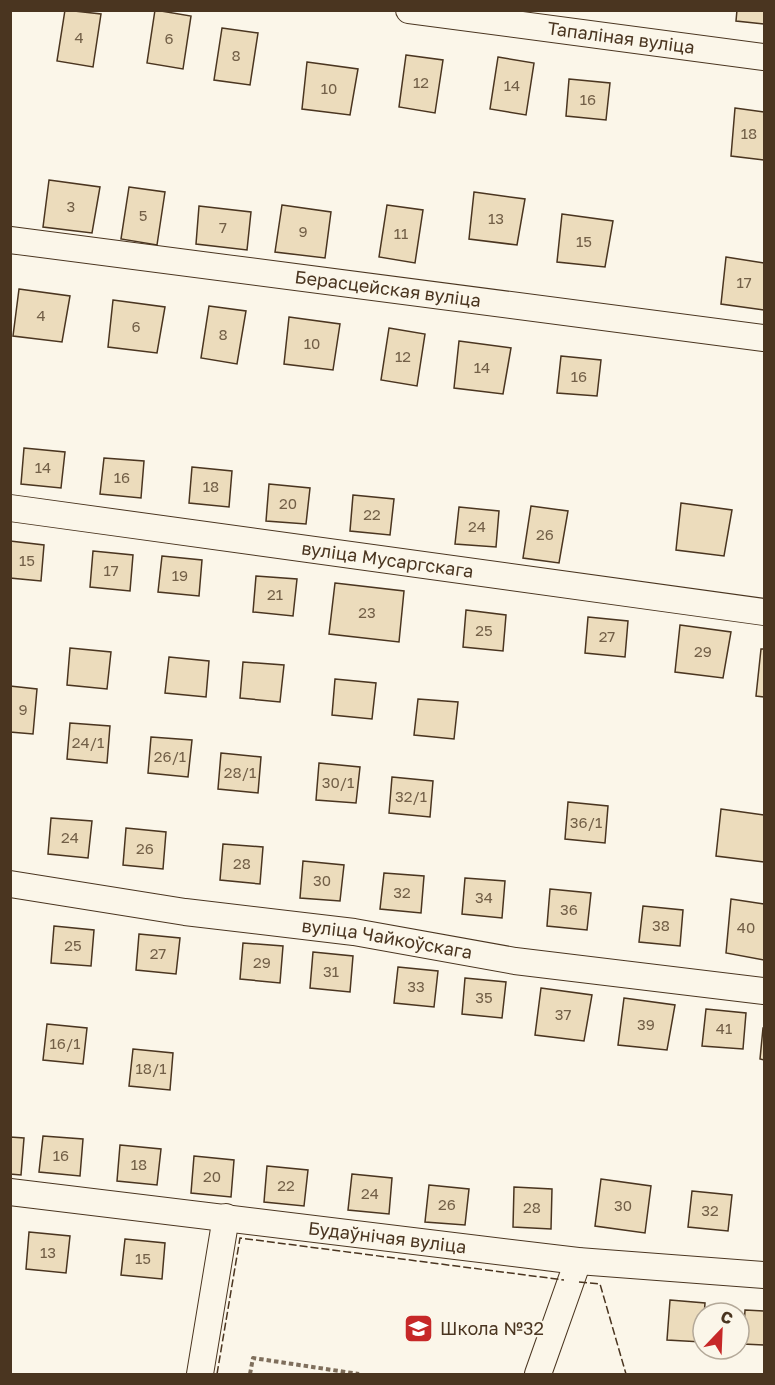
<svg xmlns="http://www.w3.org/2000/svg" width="775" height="1385" viewBox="0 0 775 1385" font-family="'Golos Text',sans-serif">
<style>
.building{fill:#ecdcbc;stroke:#4a3520;stroke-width:1.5}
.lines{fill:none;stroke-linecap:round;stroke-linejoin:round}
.minor-casing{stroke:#4a3520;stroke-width:28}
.path{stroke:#7f6f5c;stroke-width:4;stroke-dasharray:4.5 3;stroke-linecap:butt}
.minor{stroke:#fbf6e9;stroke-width:26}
.fence{stroke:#4a3520;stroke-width:1.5;stroke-dasharray:8 3;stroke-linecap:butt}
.labels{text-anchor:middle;stroke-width:4.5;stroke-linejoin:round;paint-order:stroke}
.number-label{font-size:15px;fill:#725f47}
.street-label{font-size:18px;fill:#4a3520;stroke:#fbf6e9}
.poi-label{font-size:18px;fill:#4a3520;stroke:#fbf6e9;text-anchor:start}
</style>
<rect width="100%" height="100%" fill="#fbf6e9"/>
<!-- building -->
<path class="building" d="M 65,10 L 101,14 L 93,67 L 57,61 Z
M 155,10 L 191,16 L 183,69 L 147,63 Z
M 737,10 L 764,10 L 764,24 L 736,21 Z
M 222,28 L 258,33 L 250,85 L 214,80 Z
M 406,55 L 443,60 L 435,113 L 399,107 Z
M 498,57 L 534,63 L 526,115 L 490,109 Z
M 307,62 L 358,69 L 350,115 L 302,109 Z
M 569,79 L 610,83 L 606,120 L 566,116 Z
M 735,108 L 764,112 L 764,160 L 731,156 Z
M 49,180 L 100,187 L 92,233 L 43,227 Z
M 129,187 L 165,192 L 157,245 L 121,239 Z
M 474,192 L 525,199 L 517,245 L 469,239 Z
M 282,205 L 331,212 L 325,258 L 275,252 Z
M 387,205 L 423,210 L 415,263 L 379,257 Z
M 199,206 L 251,212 L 247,250 L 196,244 Z
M 562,214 L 613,221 L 605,267 L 557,262 Z
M 726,257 L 764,263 L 764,310 L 721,304 Z
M 19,289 L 70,296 L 62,342 L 13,336 Z
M 113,300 L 165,307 L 157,353 L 108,347 Z
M 209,306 L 246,311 L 237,364 L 201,358 Z
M 289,317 L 340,324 L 333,370 L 284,364 Z
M 389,328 L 425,334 L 417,386 L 381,380 Z
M 459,341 L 511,348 L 503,394 L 454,388 Z
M 561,356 L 601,360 L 597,396 L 557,393 Z
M 24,448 L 65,452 L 61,488 L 21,484 Z
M 104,458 L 144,461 L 141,498 L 100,494 Z
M 192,467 L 232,471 L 229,507 L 189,503 Z
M 269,484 L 310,488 L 306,524 L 266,521 Z
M 353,495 L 394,499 L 390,535 L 350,531 Z
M 681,503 L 732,510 L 724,556 L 676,550 Z
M 531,506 L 568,511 L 559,563 L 523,558 Z
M 459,507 L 499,511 L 496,547 L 455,544 Z
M 10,541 L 44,545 L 41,581 L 10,578 Z
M 93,551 L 133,555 L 130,591 L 90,587 Z
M 162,556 L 202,560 L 199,596 L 158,592 Z
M 256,576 L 297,579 L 293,616 L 253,612 Z
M 335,583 L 404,591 L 399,642 L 329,634 Z
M 466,610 L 506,615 L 503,651 L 463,647 Z
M 588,617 L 628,621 L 625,657 L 585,653 Z
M 680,625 L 731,632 L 723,678 L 675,672 Z
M 70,648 L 111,652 L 107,689 L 67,685 Z
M 761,649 L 764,649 L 764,697 L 756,696 Z
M 169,657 L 209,661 L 206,697 L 165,693 Z
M 243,662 L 284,665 L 280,702 L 240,698 Z
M 335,679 L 376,683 L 372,719 L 332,715 Z
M 10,686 L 37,689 L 33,734 L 10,732 Z
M 418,699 L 458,702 L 454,739 L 414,735 Z
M 70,723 L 110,726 L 107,763 L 67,759 Z
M 151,737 L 192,740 L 188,777 L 148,773 Z
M 221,753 L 261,757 L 258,793 L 218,789 Z
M 319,763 L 360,767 L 356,803 L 316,800 Z
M 392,777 L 433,781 L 430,817 L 389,813 Z
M 568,802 L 608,806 L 605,843 L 565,839 Z
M 721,809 L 764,815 L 764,862 L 716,856 Z
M 51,818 L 92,821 L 88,858 L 48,854 Z
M 126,828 L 166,832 L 163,869 L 123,865 Z
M 223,844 L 263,847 L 260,884 L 220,880 Z
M 303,861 L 344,865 L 340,901 L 300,898 Z
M 384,873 L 424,876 L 421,913 L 380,909 Z
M 465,878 L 505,881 L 502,918 L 462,914 Z
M 550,889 L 591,893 L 587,930 L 547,926 Z
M 731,899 L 764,904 L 764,960 L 726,953 Z
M 643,906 L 683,910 L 680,946 L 639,942 Z
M 54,926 L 94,930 L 91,966 L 51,963 Z
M 139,934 L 180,938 L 176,974 L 136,970 Z
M 243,943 L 283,946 L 280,983 L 240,979 Z
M 313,952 L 353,956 L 350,992 L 310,988 Z
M 398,967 L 438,971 L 434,1007 L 394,1003 Z
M 465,978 L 506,982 L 502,1018 L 462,1014 Z
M 541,988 L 592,995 L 584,1041 L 535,1035 Z
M 624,998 L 675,1005 L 667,1050 L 618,1045 Z
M 706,1009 L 746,1013 L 743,1049 L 702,1046 Z
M 47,1024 L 87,1028 L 83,1064 L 43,1060 Z
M 763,1028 L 764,1028 L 764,1060 L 760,1059 Z
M 133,1049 L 173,1053 L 170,1090 L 129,1086 Z
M 43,1136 L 83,1139 L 80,1176 L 39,1172 Z
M 10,1137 L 24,1138 L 21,1175 L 10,1174 Z
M 120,1145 L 161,1149 L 157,1185 L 117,1181 Z
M 194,1156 L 234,1160 L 231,1197 L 191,1193 Z
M 267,1166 L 308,1170 L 304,1206 L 264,1202 Z
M 352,1174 L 392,1178 L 389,1214 L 348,1210 Z
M 601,1179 L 651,1186 L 645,1233 L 595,1226 Z
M 429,1185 L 469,1189 L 465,1225 L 425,1222 Z
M 514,1187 L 552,1189 L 551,1229 L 513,1227 Z
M 692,1191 L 732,1195 L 728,1231 L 688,1227 Z
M 29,1232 L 70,1236 L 66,1273 L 26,1269 Z
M 125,1239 L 165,1243 L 162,1279 L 121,1275 Z
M 670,1300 L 705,1303 L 702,1342 L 667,1340 Z
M 745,1310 L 764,1311 L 764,1345 L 743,1344 Z"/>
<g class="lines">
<defs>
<g id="minor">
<path id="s1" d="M 409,10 L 764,57"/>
<path id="s2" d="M 10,240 L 764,338"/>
<path id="s3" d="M 10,508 L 764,612"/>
<path id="s4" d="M 10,884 L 185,912 L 354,932 L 515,961 L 764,991"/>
<path id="s5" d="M 10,1192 L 578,1261 L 764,1275"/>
<path d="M 200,1374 L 226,1217"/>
<path d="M 538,1374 L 578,1261"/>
</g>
</defs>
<!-- minor casing -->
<use href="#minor" class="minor-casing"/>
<!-- path -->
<path class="path" d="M 250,1374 L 253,1358 L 359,1374"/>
<!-- minor -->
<use href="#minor" class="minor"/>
<!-- fence -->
<path class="fence" d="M 579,1282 L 600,1284 L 626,1374
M 217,1374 L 240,1238 L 564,1280"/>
</g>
<!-- icons -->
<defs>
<symbol id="school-square" viewBox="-11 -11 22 22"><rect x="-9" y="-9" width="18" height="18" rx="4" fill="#c62828" stroke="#fbf6e9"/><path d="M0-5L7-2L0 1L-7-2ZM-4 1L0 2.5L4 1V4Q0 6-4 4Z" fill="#fff"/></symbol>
</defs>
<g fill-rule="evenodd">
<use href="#school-square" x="402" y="1312" width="33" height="33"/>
</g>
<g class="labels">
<!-- number labels -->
<g class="number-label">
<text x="79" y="43">4</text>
<text x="169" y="44">6</text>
<text x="236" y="61">8</text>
<text x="421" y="88">12</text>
<text x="512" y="91">14</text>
<text x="329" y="94">10</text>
<text x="588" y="105">16</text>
<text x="749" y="139">18</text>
<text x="71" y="212">3</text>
<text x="143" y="221">5</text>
<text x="496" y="224">13</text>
<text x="223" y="233">7</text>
<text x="303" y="237">9</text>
<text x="401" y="239">11</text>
<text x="584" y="247">15</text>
<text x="744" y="288">17</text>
<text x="41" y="321">4</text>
<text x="136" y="332">6</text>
<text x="223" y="340">8</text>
<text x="312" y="349">10</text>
<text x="403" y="362">12</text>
<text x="482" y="373">14</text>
<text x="579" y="382">16</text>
<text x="43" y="473">14</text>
<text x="122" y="483">16</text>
<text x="211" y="492">18</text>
<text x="288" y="509">20</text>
<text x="372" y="520">22</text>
<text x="477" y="532">24</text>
<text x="545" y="540">26</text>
<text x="27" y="566">15</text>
<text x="111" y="576">17</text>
<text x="180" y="581">19</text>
<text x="275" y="600">21</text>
<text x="367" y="618">23</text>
<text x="484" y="636">25</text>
<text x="607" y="642">27</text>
<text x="703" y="657">29</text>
<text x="23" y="715">9</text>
<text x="88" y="748">24/1</text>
<text x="170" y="762">26/1</text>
<text x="240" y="778">28/1</text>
<text x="338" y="788">30/1</text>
<text x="411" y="802">32/1</text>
<text x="586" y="828">36/1</text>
<text x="70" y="843">24</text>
<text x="145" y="854">26</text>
<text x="242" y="869">28</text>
<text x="322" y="886">30</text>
<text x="402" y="898">32</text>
<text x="484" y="903">34</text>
<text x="569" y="915">36</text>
<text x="661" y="931">38</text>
<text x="746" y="933">40</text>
<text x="73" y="951">25</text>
<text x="158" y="959">27</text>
<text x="262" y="968">29</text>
<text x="331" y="977">31</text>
<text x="416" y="992">33</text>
<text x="484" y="1003">35</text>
<text x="563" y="1020">37</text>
<text x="646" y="1030">39</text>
<text x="724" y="1034">41</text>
<text x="65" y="1049">16/1</text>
<text x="151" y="1074">18/1</text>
<text x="61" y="1161">16</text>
<text x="139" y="1170">18</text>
<text x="212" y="1182">20</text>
<text x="286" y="1191">22</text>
<text x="370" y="1199">24</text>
<text x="447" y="1210">26</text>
<text x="623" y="1211">30</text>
<text x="532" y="1213">28</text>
<text x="710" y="1216">32</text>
<text x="48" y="1258">13</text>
<text x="143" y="1264">15</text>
</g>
<!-- street labels -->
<g class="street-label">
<text dy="6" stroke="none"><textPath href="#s1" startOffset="214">Тапаліная вуліца</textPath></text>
<text dy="6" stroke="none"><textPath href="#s2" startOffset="381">Берасцейская вуліца</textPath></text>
<text dy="6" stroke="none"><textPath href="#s3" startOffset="381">вуліца Мусаргскага</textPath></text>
<text dy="6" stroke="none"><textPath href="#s4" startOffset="381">вуліца Чайкоўскага</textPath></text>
<text dy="6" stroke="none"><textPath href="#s5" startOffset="380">Будаўнічая вуліца</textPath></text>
</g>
<!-- poi labels -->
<g class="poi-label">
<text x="440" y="1335">Школа №32</text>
</g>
</g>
<!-- border -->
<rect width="775" height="1385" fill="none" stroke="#4a3520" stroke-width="24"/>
<!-- north arrow -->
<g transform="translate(721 1331) rotate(23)"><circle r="28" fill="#fbf6e9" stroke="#b4a999" stroke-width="1.5"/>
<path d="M0-4.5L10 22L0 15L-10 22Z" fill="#c62828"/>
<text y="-9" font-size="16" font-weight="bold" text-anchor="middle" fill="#4a3520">С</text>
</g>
</svg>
